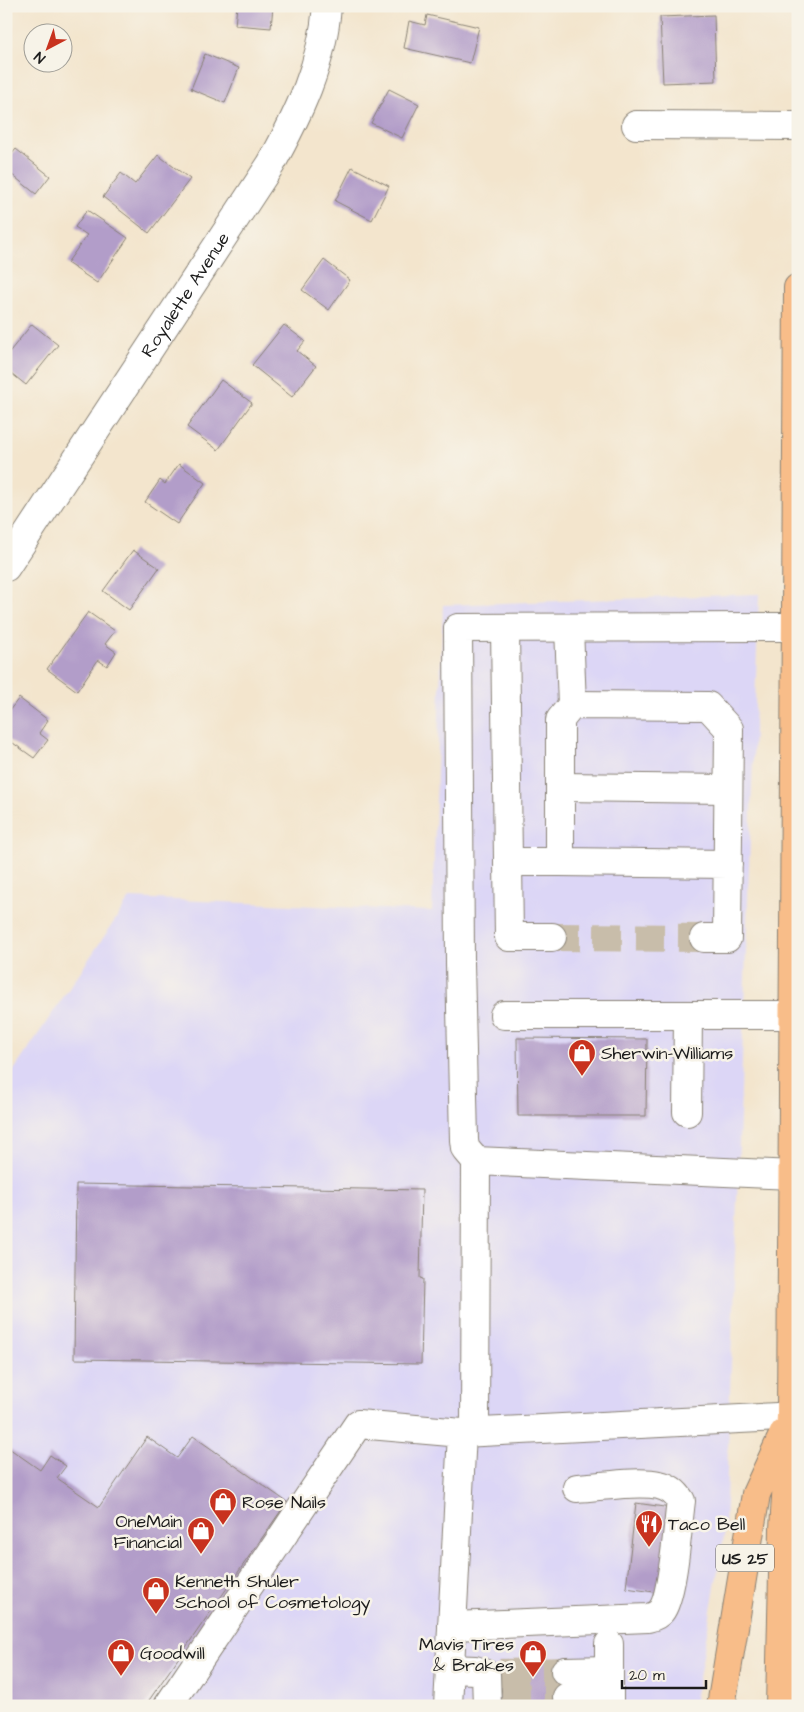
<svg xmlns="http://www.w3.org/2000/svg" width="804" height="1712" viewBox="0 0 804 1712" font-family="'Architects Daughter',sans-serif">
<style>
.built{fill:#dcd6f6}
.building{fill:#b29dc9}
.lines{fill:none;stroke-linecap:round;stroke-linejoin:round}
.minor-tunnel{stroke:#c8bdaa;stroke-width:28;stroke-dasharray:28 14;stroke-linecap:butt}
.minor-casing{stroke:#888074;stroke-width:30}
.major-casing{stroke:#888074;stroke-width:30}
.minor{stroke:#fff;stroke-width:28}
.major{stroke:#f8bd89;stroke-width:28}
.labels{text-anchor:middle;stroke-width:5;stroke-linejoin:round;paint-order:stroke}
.shield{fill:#f7f3e8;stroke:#5e5c59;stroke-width:1}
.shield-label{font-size:16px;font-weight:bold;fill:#1c1c1c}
.street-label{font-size:18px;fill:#1c1c1c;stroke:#f7f3e8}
.poi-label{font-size:18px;fill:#1c1c1c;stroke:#f7f3e8;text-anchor:start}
</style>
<rect width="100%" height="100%" fill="#f7f3e8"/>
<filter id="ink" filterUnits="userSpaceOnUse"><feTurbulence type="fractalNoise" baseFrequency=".02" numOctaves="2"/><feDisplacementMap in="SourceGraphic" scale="10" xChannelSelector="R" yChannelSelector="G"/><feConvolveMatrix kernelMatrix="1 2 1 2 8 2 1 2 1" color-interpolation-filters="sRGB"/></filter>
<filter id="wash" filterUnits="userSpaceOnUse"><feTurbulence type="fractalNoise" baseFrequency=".0096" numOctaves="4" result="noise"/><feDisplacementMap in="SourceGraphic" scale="20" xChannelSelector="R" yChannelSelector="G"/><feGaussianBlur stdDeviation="1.12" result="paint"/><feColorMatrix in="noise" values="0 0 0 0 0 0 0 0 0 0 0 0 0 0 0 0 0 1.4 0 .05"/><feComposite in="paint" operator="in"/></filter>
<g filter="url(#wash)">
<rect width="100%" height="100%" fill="#f3e5cd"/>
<!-- built -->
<path class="built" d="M 759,594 L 725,1530 L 694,1706 L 6,1706 L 6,1082 L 130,898 L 432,911 L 443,605 Z"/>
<g id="blocks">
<!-- building -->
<path class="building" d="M 237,6 L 273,6 L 271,28 L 235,25 Z
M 427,15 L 479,27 L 470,63 L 404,48 L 409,21 L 425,25 Z
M 714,15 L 716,81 L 663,83 L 660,17 Z
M 205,54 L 239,68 L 225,103 L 191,89 Z
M 389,89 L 419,104 L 402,138 L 371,123 Z
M 16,149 L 50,176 L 36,194 L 6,170 L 6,150 L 11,155 Z
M 158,155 L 190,179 L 149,233 L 103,197 L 121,173 L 135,184 Z
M 352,167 L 389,186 L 372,220 L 335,201 Z
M 87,210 L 128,238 L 97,283 L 67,263 L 87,235 L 75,227 Z
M 324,260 L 350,280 L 329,310 L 302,290 Z
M 32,324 L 58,345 L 26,385 L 6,369 L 6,356 Z
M 284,325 L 305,341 L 297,351 L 316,366 L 292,397 L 252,365 Z
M 221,380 L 252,403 L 218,450 L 187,427 Z
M 179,464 L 205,483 L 177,524 L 145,502 L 160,480 L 165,484 Z
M 133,550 L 159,568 L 129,610 L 103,591 Z
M 88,612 L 115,631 L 105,644 L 116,652 L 107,666 L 98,660 L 77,691 L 47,669 Z
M 19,698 L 48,720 L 39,733 L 48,740 L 34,758 L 6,738 L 6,715 Z
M 517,1038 L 647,1039 L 646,1116 L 518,1116 Z
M 76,1184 L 422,1190 L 420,1278 L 423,1279 L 421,1364 L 74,1359 Z
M 193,1436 L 287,1502 L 145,1706 L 6,1706 L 6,1446 L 40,1470 L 50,1455 L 66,1466 L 57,1478 L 99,1507 L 147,1437 L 177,1458 Z
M 636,1503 L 671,1508 L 661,1593 L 626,1588 Z
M 564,1659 L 567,1706 L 503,1706 L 499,1664 Z"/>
</g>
</g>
<g filter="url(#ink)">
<use href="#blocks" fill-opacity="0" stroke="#888074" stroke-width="1"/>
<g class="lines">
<!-- minor-tunnel -->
<path class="minor-tunnel" d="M 552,937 L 704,938
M 500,1673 L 565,1671
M 502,1698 L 567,1697"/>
<defs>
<g id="minor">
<path d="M 636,125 L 798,126"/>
<path id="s1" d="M 6,567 L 271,164 C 298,115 323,63 327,6"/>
<path d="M 505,628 L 509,937 L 552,937"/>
<path d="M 569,628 L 572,705"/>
<path d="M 560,787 L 728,789"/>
<path d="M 508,862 L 560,862"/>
<path d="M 704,938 L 727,938 L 729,729 L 708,706 L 572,705 L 560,720 L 560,862 L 728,864"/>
<path d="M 504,1015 L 794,1015"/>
<path d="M 687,1112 L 688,1015"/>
<path d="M 476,1161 L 465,1148 L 464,1140 L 460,963 L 458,628 L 796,627"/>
<path d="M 475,1432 L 476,1161 L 793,1175"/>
<path d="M 462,1433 L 798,1416"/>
<path d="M 452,1626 L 648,1618 C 652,1617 658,1615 661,1611 C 673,1597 678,1522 681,1501 C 676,1493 669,1487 659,1485 C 638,1480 600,1487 577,1488"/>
<path d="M 609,1644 L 609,1706"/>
<path d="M 450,1669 L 475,1670 L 486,1674 L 487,1706"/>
<path d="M 565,1671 L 609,1670"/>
<path d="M 567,1697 L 609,1696"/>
<path d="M 168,1706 L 358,1424 L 462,1433 L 448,1706"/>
</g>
<path id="major" d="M 721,1706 L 756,1494 L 784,1433
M 780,1706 L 784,1529 L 791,1416 L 798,288"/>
</defs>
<!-- minor casing -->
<use href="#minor" class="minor-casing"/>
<!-- major casing -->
<use href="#major" class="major-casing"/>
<!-- minor -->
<use href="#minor" class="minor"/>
<!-- major -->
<use href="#major" class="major"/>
</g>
</g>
<!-- icons -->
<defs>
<symbol id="shop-pin" viewBox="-11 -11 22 30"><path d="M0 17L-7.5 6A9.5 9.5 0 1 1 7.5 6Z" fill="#c8321e" stroke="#f7f3e8"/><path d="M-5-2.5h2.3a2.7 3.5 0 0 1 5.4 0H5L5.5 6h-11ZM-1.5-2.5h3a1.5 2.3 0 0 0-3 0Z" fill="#fff"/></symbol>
<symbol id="restaurant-pin" viewBox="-11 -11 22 30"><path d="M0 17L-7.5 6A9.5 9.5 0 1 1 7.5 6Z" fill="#c8321e" stroke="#f7f3e8"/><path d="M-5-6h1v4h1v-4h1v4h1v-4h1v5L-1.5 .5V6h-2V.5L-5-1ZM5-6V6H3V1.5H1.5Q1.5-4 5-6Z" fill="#fff"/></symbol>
</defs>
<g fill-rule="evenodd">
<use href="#shop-pin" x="566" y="1037" width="32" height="43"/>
<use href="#shop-pin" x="207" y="1486" width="32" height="43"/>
<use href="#restaurant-pin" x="633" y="1508" width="32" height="43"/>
<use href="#shop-pin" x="185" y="1515" width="32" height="43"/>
<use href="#shop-pin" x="140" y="1575" width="32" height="43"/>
<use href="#shop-pin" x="105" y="1637" width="32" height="43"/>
<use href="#shop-pin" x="517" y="1638" width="32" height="43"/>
</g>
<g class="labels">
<!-- shield labels -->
<rect class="shield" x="716" y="1544.5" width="58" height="27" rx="4"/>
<g class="shield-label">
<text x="745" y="1564">US 25</text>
</g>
<!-- street labels -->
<g class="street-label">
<text dy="6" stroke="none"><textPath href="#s1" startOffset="326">Royalette Avenue</textPath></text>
</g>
<!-- poi labels -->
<g class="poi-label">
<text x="601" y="1059">Sherwin-Williams</text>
<text x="242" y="1508">Rose Nails</text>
<text x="182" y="1527" text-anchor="end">OneMain<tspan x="182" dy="21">Financial</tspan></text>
<text x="668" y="1530">Taco Bell</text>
<text x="175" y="1587">Kenneth Shuler<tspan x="175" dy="21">School of Cosmetology</tspan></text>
<text x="514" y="1650" text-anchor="end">Mavis Tires<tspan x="514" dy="21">&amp; Brakes</tspan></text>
<text x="140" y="1659">Goodwill</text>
</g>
</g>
<!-- margin -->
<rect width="804" height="1712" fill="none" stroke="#f7f3e8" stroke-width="25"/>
<!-- north arrow -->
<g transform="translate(48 48) rotate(221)"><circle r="24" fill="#f7f3e8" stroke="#9f9d96"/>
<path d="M0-4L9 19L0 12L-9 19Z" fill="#c8321e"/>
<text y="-8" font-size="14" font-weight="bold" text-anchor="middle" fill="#1c1c1c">N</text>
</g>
<!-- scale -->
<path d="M622 1680v8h84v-8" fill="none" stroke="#1c1c1c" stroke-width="2.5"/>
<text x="629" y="1680" font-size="15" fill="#1c1c1c" stroke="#f7f3e8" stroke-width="4" paint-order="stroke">20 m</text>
</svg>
